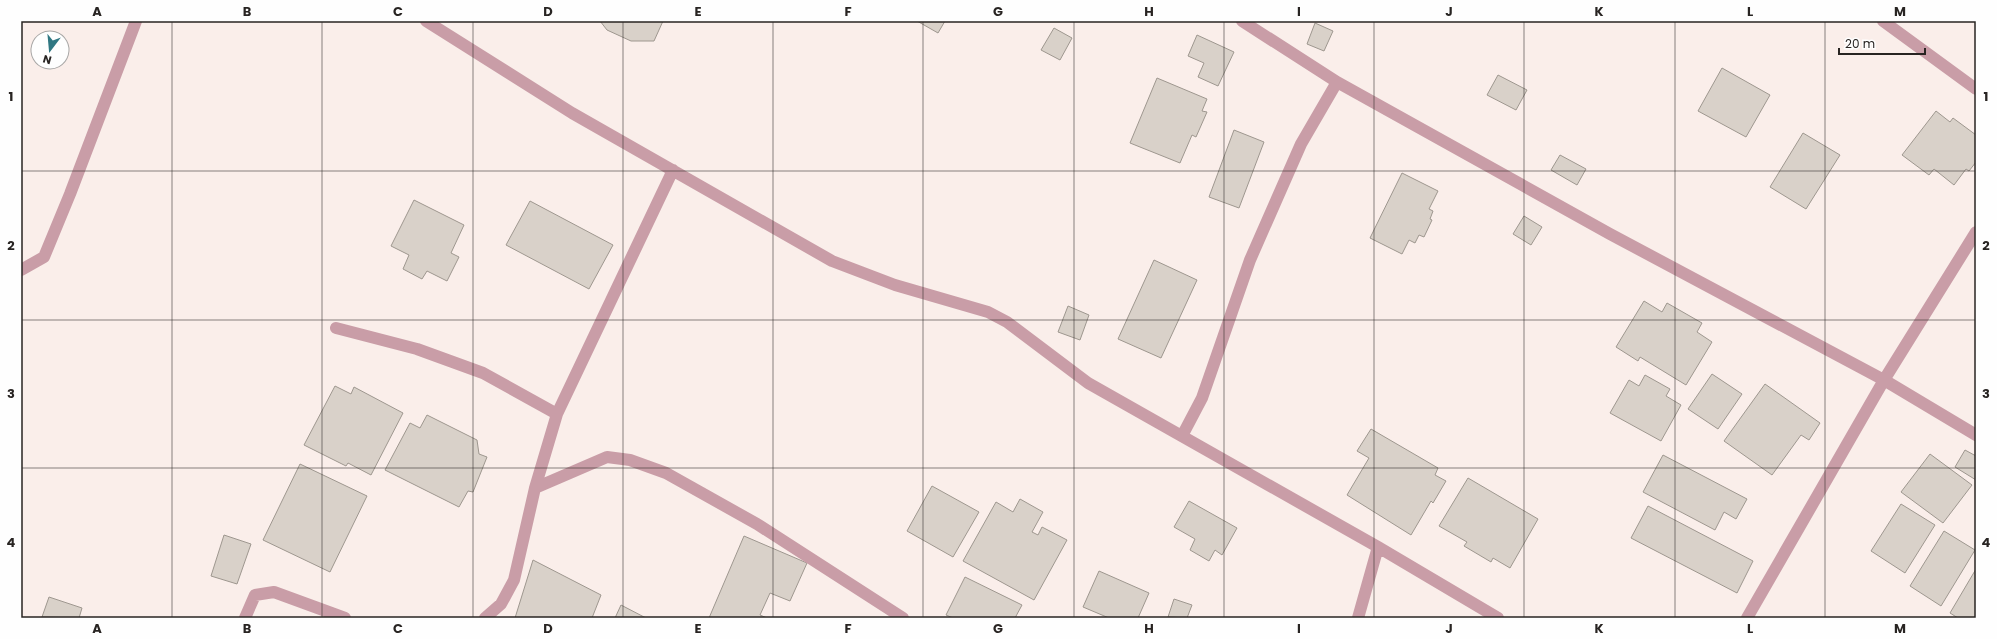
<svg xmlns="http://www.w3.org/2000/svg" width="1997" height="639" viewBox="0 0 1997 639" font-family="Poppins,sans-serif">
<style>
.building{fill:#d9d1c9;stroke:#9e978f}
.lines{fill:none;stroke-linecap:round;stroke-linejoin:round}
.street{stroke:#c99da7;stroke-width:12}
.grid{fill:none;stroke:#282422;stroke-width:1;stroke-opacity:0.55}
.neatline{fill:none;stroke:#282422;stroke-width:1.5}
.grid-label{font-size:13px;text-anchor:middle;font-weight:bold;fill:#282422}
</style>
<rect width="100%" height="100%" fill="#faeeea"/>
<!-- building -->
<path class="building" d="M 600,21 L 663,21 L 654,41 L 631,41 L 607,30 Z
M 917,21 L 945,21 L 938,33 Z
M 1315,23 L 1333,31 L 1324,51 L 1307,44 Z
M 1054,28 L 1072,38 L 1060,60 L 1041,50 Z
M 1197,35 L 1234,52 L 1218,86 L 1198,77 L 1204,63 L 1188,56 Z
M 1722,68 L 1770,95 L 1746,137 L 1698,111 Z
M 1498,75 L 1527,90 L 1516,110 L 1487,95 Z
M 1157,78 L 1207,99 L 1202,111 L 1207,112 L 1196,137 L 1192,135 L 1180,163 L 1130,143 Z
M 1936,111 L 1950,122 L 1953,118 L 1976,135 L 1976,162 L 1969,171 L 1966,169 L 1954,185 L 1934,169 L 1929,175 L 1902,155 Z
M 1234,130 L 1264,142 L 1239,208 L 1209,197 Z
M 1803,133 L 1840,155 L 1806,209 L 1770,187 Z
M 1560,155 L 1586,169 L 1577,185 L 1551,170 Z
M 1402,173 L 1438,191 L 1429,209 L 1433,211 L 1430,219 L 1432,220 L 1424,237 L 1419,235 L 1415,243 L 1409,240 L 1402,254 L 1370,238 Z
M 414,200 L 464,225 L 451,253 L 459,257 L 447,281 L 427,271 L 422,279 L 403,269 L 409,255 L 391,246 Z
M 530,201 L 613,245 L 589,289 L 506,245 Z
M 1524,216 L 1542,227 L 1531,245 L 1513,234 Z
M 1154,260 L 1197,280 L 1161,358 L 1118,339 Z
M 1644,301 L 1662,312 L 1667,303 L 1702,323 L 1697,332 L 1712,342 L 1686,385 L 1640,357 L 1638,361 L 1616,347 Z
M 1068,306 L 1089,315 L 1080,340 L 1058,332 Z
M 1712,374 L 1742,394 L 1718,429 L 1688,409 Z
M 1645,375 L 1670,389 L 1666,396 L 1681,405 L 1661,441 L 1610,413 L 1629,380 L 1639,386 Z
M 1765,384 L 1820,423 L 1809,440 L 1801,435 L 1772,475 L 1724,441 Z
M 335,386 L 351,394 L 354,387 L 403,413 L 371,475 L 348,463 L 346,466 L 304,445 Z
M 427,415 L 477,440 L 479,454 L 487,457 L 473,492 L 468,491 L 459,507 L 385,470 L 410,423 L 420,428 Z
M 1371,429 L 1438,468 L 1435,475 L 1446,481 L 1433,503 L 1431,501 L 1411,535 L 1347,495 L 1369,458 L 1357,451 Z
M 1965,450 L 1976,456 L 1976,480 L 1955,467 Z
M 1930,454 L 1972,485 L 1943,523 L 1901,492 Z
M 1663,455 L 1747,499 L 1736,519 L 1724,512 L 1715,530 L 1643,492 Z
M 300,464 L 367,496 L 330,572 L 263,540 Z
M 1468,478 L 1538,519 L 1510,568 L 1493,558 L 1491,562 L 1464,546 L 1467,542 L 1439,526 Z
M 932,486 L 979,512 L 953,557 L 907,531 Z
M 1020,499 L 1043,512 L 1032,532 L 1038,535 L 1042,527 L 1067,540 L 1034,600 L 963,561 L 996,502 L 1013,512 Z
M 1189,501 L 1237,528 L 1222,555 L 1215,550 L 1209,561 L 1190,550 L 1195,539 L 1174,527 Z
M 1901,504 L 1935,525 L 1905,573 L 1871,551 Z
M 1648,506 L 1753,561 L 1737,593 L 1631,538 Z
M 1944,531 L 1975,550 L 1941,606 L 1910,586 Z
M 224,535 L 251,544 L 237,584 L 211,576 Z
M 744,536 L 807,563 L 790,601 L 770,593 L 760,615 L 767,618 L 709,618 Z
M 533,560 L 601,595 L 592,618 L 515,618 Z
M 1976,569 L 1976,618 L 1958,618 L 1950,613 Z
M 1099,571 L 1149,593 L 1138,618 L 1109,618 L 1083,607 Z
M 965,577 L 1022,605 L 1015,618 L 953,618 L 946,615 Z
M 49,597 L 82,608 L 79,618 L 42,617 Z
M 1174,599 L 1192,605 L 1187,618 L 1168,617 Z
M 621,605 L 646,618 L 615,618 Z"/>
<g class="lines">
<!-- street -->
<path class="street" d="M 426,21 L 572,113 L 832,261 L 895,285 L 988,312 L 1007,322 L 1088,383 L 1378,547 L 1498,618
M 1242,21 L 1337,82 L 1610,234 L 1884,380 L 1976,435
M 1883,21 L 1976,89
M 21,270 L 44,257 L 70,194 L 136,21
M 336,328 L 417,349 L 483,373 L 557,414
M 1182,436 L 1202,398 L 1250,260 L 1301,144 L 1337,82
M 535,488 L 607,457 L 630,460 L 666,473 L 757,524 L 903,618
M 245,618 L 255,595 L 274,592 L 345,618
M 485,618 L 501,604 L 514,580 L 535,488 L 557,414 L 673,170
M 1358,618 L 1378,547
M 1747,618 L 1884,380 L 1976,232"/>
</g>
<!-- grid -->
<path class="grid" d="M 172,21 L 172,618M 322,21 L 322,618M 473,21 L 473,618M 623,21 L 623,618M 773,21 L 773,618M 923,21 L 923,618M 1074,21 L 1074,618M 1224,21 L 1224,618M 1374,21 L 1374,618M 1524,21 L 1524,618M 1675,21 L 1675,618M 1825,21 L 1825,618M 21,171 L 1976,171M 21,320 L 1976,320M 21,468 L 1976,468"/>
<!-- border -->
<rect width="1997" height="639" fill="none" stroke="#fefefe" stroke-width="44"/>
<!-- north arrow -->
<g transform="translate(50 50) rotate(196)"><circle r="19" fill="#fefefe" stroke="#a8a7a6"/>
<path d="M0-3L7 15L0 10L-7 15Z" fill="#2f7782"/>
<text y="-6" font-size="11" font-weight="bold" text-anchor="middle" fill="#282422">N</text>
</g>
<!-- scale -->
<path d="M1839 48v6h86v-6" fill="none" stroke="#282422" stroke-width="2"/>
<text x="1845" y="48" font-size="12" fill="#282422" stroke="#fefefe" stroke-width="3" paint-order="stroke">20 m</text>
<rect x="22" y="22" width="1953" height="595" class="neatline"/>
<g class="grid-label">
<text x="97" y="16">A</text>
<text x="247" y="16">B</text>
<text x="398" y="16">C</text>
<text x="548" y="16">D</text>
<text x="698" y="16">E</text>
<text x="848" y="16">F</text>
<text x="998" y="16">G</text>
<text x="1149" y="16">H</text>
<text x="1299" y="16">I</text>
<text x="1449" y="16">J</text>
<text x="1599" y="16">K</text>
<text x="1750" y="16">L</text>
<text x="1900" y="16">M</text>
<text x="11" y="101">1</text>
<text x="1986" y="101">1</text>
<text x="11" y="250">2</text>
<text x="1986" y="250">2</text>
<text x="11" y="398">3</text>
<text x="1986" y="398">3</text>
<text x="11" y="547">4</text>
<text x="1986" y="547">4</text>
<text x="97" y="633">A</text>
<text x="247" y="633">B</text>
<text x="398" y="633">C</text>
<text x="548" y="633">D</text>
<text x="698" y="633">E</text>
<text x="848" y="633">F</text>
<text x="998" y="633">G</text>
<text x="1149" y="633">H</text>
<text x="1299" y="633">I</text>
<text x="1449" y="633">J</text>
<text x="1599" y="633">K</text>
<text x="1750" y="633">L</text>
<text x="1900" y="633">M</text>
</g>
</svg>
